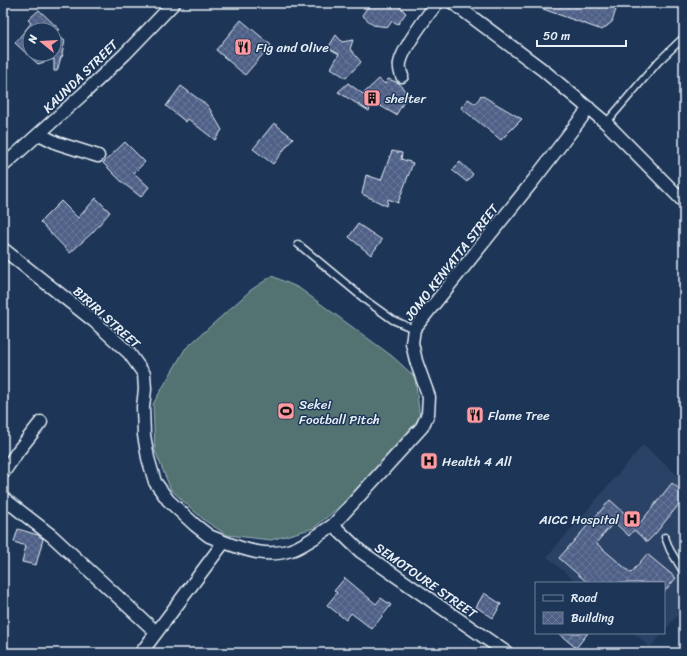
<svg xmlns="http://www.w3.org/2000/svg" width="687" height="656" viewBox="0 0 687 656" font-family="Sriracha,sans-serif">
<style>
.built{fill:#2c4265}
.pitch{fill:#527373;stroke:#9db2b6}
.building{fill:url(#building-cross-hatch);stroke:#e8f1f8}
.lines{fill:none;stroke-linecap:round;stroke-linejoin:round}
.service-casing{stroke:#e8f1f8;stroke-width:9}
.minor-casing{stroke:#e8f1f8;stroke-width:15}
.service{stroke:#1d3557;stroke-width:6}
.minor{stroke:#1d3557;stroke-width:12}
.labels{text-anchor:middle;stroke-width:3;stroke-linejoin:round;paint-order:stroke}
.poi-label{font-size:13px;fill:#e8f1f8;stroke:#1d3557;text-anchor:start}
.street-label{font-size:13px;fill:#e8f1f8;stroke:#1d3557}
</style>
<defs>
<pattern id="building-cross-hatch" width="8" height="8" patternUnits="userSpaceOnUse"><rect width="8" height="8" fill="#4f6087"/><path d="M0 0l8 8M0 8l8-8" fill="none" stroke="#687799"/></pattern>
</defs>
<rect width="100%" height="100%" fill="#1d3557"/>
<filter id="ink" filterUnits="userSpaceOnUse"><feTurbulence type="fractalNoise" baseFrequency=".025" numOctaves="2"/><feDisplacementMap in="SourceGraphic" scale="8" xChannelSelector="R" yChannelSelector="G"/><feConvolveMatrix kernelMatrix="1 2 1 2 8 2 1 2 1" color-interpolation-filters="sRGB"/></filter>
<g filter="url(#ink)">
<!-- built -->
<path class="built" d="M 643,445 L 684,481 L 684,608 L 664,631 L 664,583 L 577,583 L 547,557 Z
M 634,633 L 663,633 L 650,647 Z"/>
<!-- pitch -->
<path class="pitch" d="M 272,276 L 299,288 L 392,356 L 415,377 L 420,418 L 351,497 L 314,528 L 271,540 L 227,535 L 204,520 L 171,490 L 155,451 L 153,404 L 185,349 L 251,290 Z"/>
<!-- building -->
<path class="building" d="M 371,3 L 396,3 L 406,13 L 398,24 L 392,21 L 388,27 L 373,25 L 362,15 Z
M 529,3 L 618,3 L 612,22 L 602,30 L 529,4 Z
M 39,10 L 60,30 L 30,30 L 30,54 L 54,54 L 54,33 L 65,41 L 62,54 L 63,56 L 61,57 L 57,71 L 54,71 L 54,59 L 38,64 L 15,43 L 31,23 L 28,20 Z
M 241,20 L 271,45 L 245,75 L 216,50 Z
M 336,35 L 342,42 L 353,40 L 350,49 L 361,62 L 346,78 L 331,68 L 339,54 L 328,48 Z
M 379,79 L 385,84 L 388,79 L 399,83 L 408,95 L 396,115 L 372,101 L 369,111 L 338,92 L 348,83 L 363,94 Z
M 181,86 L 208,106 L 222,130 L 215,140 L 188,119 L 186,122 L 166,106 Z
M 481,95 L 522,119 L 501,140 L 461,108 L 468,99 L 476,104 Z
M 274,123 L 293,138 L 273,164 L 253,149 Z
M 125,142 L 145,162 L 134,173 L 149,187 L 141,197 L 123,183 L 103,163 Z
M 392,151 L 402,153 L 401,159 L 413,163 L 398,203 L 388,199 L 387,206 L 362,194 L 366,175 L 381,180 Z
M 460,162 L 473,174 L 467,182 L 452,170 Z
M 96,198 L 110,212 L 92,233 L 70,253 L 40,222 L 61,201 L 78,218 Z
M 358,224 L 382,240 L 371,255 L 349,237 Z
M 672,483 L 684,493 L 684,498 L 655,534 L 647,542 L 634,530 L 629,536 L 614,522 L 596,543 L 631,573 L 647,554 L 676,578 L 664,592 L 664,583 L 588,583 L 559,558 L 610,500 L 631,519 L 633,517 L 640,523 Z
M 18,529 L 38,535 L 43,539 L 36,565 L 22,562 L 26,546 L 14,542 Z
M 345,578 L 376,604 L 381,598 L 391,605 L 372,629 L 351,613 L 346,620 L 327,605 L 337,593 L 334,591 Z
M 484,593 L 501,604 L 493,618 L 476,607 Z
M 558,633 L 588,633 L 576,648 Z"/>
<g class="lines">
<defs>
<path id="service" d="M 606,123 L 658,62 L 684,37
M 298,244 L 368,302 L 393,320 L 414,329
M 665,537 L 670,550 L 684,573"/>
<path id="minor" d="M 453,3 L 543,70 L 606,123 L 684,202
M 402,76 C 400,71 399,68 400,63 C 403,48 427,16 437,3
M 39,134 L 57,143 L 98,156
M 3,166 L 83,94 L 125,54 L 174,3
M 3,249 L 94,321 L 129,353 L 144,374 L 145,389 L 143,407 L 144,435 L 148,458 L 155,482 L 168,500 L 195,525 L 209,536 L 224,542
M 3,473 L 18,451 L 41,422
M 3,498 L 52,536 L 156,632
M 333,525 L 360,551 L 507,653
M 141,653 L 224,542 C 245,550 268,558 291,550 C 304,546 321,533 333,525 L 422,427 L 428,414 L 429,397 L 416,361 L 412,343 L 414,329 L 533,181 L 589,108"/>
</defs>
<!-- service casing -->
<use href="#service" class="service-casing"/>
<!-- minor casing -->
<use href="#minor" class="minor-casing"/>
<!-- service -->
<use href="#service" class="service"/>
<!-- minor -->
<use href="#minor" class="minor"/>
</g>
</g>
<!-- icons -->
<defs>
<symbol id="restaurant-square" viewBox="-11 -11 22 22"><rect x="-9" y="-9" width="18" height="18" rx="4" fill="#ff9aa2" stroke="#1d3557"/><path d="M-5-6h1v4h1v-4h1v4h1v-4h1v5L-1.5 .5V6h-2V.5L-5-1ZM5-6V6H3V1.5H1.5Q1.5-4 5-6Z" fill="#111"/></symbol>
<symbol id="building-square" viewBox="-11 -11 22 22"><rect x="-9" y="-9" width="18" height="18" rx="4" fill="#ff9aa2" stroke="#1d3557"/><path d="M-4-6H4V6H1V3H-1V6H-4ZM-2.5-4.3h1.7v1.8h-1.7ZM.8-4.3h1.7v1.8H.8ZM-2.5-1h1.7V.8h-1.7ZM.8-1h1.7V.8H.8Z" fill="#111"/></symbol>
<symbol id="stadium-square" viewBox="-11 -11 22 22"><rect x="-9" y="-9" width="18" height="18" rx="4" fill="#ff9aa2" stroke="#1d3557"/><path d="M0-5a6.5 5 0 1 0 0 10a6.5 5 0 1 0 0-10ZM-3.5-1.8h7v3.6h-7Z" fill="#111"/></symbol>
<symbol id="hospital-square" viewBox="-11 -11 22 22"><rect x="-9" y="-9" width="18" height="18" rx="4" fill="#ff9aa2" stroke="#1d3557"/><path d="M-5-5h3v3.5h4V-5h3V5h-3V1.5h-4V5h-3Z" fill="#111"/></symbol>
</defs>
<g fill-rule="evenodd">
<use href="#restaurant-square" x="233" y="37" width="20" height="20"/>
<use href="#building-square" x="362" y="88" width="20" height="20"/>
<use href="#stadium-square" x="276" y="401" width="20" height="20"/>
<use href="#restaurant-square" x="465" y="405" width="20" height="20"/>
<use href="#hospital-square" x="419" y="451" width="20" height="20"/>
<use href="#hospital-square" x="622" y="509" width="20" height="20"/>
</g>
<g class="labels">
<!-- poi labels -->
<g class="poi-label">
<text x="256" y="52">Fig and Olive</text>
<text x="385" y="103">shelter</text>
<text x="299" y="409">Sekei<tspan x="299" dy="15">Football Pitch</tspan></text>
<text x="488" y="420">Flame Tree</text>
<text x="442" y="466">Health 4 All</text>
<text x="619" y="524" text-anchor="end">AICC Hospital</text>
</g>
<!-- street labels -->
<g class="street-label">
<text transform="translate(80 76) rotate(-44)" y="5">KAUNDA STREET</text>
<text transform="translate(451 262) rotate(-52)" y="5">JOMO KENYATTA STREET</text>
<text transform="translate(107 317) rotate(42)" y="5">BIRIRI STREET</text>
<text transform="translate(426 580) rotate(35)" y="5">SEMOTOURE STREET</text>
</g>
</g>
<!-- margin -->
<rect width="687" height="656" fill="none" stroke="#1d3557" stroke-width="16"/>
<rect x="8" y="8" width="671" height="640" fill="none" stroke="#e8f1f8" stroke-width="1.5" filter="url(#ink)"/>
<!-- legend -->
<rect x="535" y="582" width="130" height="52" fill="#1d3557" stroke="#6e8097"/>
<rect x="543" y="595" width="20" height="6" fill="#1d3557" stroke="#6e8097"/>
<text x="571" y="602" font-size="12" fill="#e8f1f8">Road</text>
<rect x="543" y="612" width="20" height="12" fill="url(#building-cross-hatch)" stroke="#6e8097"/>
<text x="571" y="622" font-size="12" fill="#e8f1f8">Building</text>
<!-- north arrow -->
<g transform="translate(42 42) rotate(288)"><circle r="19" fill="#1d3557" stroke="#6e8097"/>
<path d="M0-3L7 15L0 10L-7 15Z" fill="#ff9aa2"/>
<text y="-6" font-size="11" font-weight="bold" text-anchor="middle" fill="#e8f1f8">N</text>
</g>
<!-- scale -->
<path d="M537 40v6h89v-6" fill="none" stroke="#e8f1f8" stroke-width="2"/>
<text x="543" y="40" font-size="12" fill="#e8f1f8" stroke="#1d3557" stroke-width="3" paint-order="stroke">50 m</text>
</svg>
